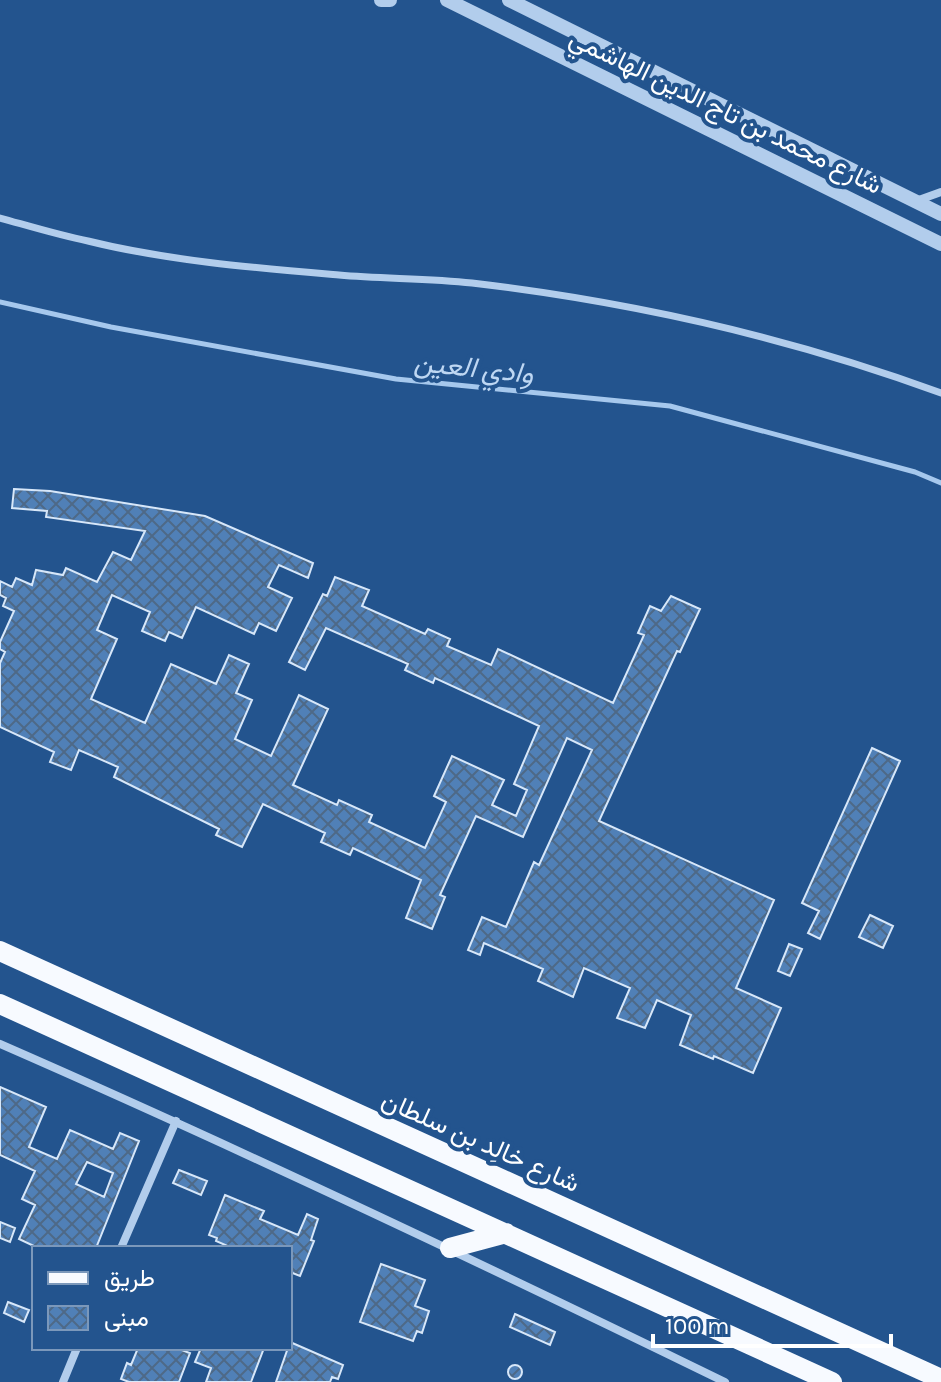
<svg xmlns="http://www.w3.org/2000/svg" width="941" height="1382" viewBox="0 0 941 1382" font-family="Karla,Vazirmatn,sans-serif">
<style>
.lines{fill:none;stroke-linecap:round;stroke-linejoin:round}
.stream{stroke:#a6c8ed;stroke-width:5}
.building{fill:url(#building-cross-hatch);stroke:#d7e7f9;stroke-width:2;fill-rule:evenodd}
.pedestrian{stroke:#b2cdec;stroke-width:7}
.minor{stroke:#b2cdec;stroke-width:8}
.tertiary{stroke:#b2cdec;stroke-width:14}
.primary{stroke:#f7faff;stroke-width:20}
.labels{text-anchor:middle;stroke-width:8;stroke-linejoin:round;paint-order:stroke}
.street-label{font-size:26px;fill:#fff;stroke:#23548e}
.water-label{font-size:28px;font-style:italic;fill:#bed7f3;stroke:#23548e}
</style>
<defs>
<pattern id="building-cross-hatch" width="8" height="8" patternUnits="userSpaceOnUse" patternTransform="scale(2)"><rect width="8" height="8" fill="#5080b7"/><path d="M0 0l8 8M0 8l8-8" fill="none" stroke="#4e6987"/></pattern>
</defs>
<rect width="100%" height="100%" fill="#23548e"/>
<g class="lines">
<!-- stream -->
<path class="stream" d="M 0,302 L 111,327 L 396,379 L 670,406 L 915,472 L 941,483"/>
</g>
<!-- building -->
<path class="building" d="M 14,489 L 50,491 L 205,516 L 313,563 L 308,578 L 279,565 L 268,587 L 292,598 L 276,631 L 259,623 L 254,634 L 196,607 L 182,638 L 169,632 L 165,641 L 142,631 L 150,612 L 112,595 L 97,630 L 117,639 L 91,699 L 145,723 L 171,664 L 216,684 L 229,655 L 249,664 L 236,693 L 252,700 L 235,739 L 271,756 L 299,695 L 328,709 L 293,785 L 337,805 L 339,800 L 372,815 L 369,822 L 425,848 L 446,802 L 434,796 L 452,756 L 504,780 L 492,805 L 516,816 L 527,790 L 514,784 L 539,726 L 435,678 L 433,683 L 405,670 L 408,664 L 326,628 L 305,670 L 289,662 L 323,594 L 327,596 L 335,577 L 369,590 L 362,606 L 425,634 L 428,629 L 450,639 L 447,646 L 491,665 L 498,649 L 613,703 L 644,635 L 638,633 L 650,606 L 661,611 L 671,596 L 700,609 L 680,652 L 677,651 L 599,821 L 774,900 L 736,988 L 781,1008 L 753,1073 L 714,1056 L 713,1059 L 680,1045 L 691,1015 L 657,1000 L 645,1028 L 617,1018 L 630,988 L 584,968 L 573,997 L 538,981 L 543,969 L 484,943 L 480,955 L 468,950 L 482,917 L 506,927 L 534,862 L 539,865 L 592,750 L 567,738 L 523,837 L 476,816 L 440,895 L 445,897 L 432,929 L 406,918 L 421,880 L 353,848 L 350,855 L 321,842 L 325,833 L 263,804 L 242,847 L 216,835 L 219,829 L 114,777 L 118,767 L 79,750 L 71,770 L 50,762 L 54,752 L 0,727 L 0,663 L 5,652 L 0,649 L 0,642 L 14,611 L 3,606 L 6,598 L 0,595 L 0,581 L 12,587 L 16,578 L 32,585 L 36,570 L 63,575 L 66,568 L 97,582 L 113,552 L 131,560 L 145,531 L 46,517 L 47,511 L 12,508 Z
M 872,748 L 900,761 L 820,939 L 808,933 L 819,911 L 802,903 Z
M 870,915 L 893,926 L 883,948 L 859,937 Z
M 789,944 L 802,949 L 790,976 L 778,971 Z
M 0,1087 L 46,1107 L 29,1147 L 57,1159 L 70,1130 L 113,1149 L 120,1133 L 139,1141 L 96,1248 L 38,1248 L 19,1239 L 35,1205 L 22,1199 L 35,1171 L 0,1155 ZM 87,1162 L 113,1173 L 104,1197 L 76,1184 Z
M 179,1170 L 207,1181 L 201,1195 L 173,1183 Z
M 225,1195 L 264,1211 L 260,1219 L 298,1235 L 307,1214 L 318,1219 L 311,1240 L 314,1241 L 300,1276 L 290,1272 L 290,1248 L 232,1248 L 216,1241 L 217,1238 L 209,1235 Z
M 0,1222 L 15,1228 L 10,1242 L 0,1238 Z
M 381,1264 L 425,1280 L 415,1306 L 429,1311 L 422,1333 L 417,1331 L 413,1341 L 360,1322 Z
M 8,1302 L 29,1310 L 24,1322 L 4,1313 Z
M 515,1314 L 555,1332 L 550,1345 L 510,1327 Z
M 290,1342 L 343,1365 L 338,1379 L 332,1377 L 330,1382 L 276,1382 Z
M 138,1348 L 176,1348 L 190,1353 L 179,1382 L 129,1382 L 121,1379 L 127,1363 L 131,1365 Z
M 201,1348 L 264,1348 L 251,1382 L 206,1382 L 211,1368 L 195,1362 Z
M508 1372a7 7 0 1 1 14 0a7 7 0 1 1-14 0Z"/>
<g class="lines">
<!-- pedestrian -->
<path class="pedestrian" d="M 0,218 C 29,226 58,235 88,241 C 169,261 256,268 339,275 C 383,279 428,278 472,283 C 632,302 789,337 941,393"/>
<!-- minor -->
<path class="minor" d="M 916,201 L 941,192
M 0,1044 C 245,1151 485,1265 725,1382
M 121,1248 L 176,1121
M 63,1382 L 77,1348"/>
<!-- tertiary -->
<path class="tertiary" d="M 381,0 L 390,0
M 447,0 L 941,244
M 509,0 L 941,214"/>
<!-- primary -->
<path class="primary" d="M 0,951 L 941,1379
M 0,1004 L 832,1382
M 450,1248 L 506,1233"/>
</g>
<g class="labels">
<!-- street labels -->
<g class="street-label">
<text transform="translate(726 111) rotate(26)" y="9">شارع محمد بن تاج الدين الهاشمي</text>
<text transform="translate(481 1141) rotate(24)" y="9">شارع خالِد بن سلطان</text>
</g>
<!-- water labels -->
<g class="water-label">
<text transform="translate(474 367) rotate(6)" y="10">وادي العين</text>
</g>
</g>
<!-- legend -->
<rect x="32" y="1246" width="260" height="104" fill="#23548e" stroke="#7b98bb" stroke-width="2"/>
<rect x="48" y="1272" width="40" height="12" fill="#f7faff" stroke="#7b98bb" stroke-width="2"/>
<text x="104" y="1286" font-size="24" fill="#ffffff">طريق</text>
<rect x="48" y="1306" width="40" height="24" fill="url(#building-cross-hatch)" stroke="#7b98bb" stroke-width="2"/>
<text x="104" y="1326" font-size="24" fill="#ffffff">مبنى</text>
<!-- scale -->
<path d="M653 1334v12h238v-12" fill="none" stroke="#ffffff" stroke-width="4"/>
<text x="665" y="1334" font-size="24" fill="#ffffff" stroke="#23548e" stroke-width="6" paint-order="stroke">100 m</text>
</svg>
